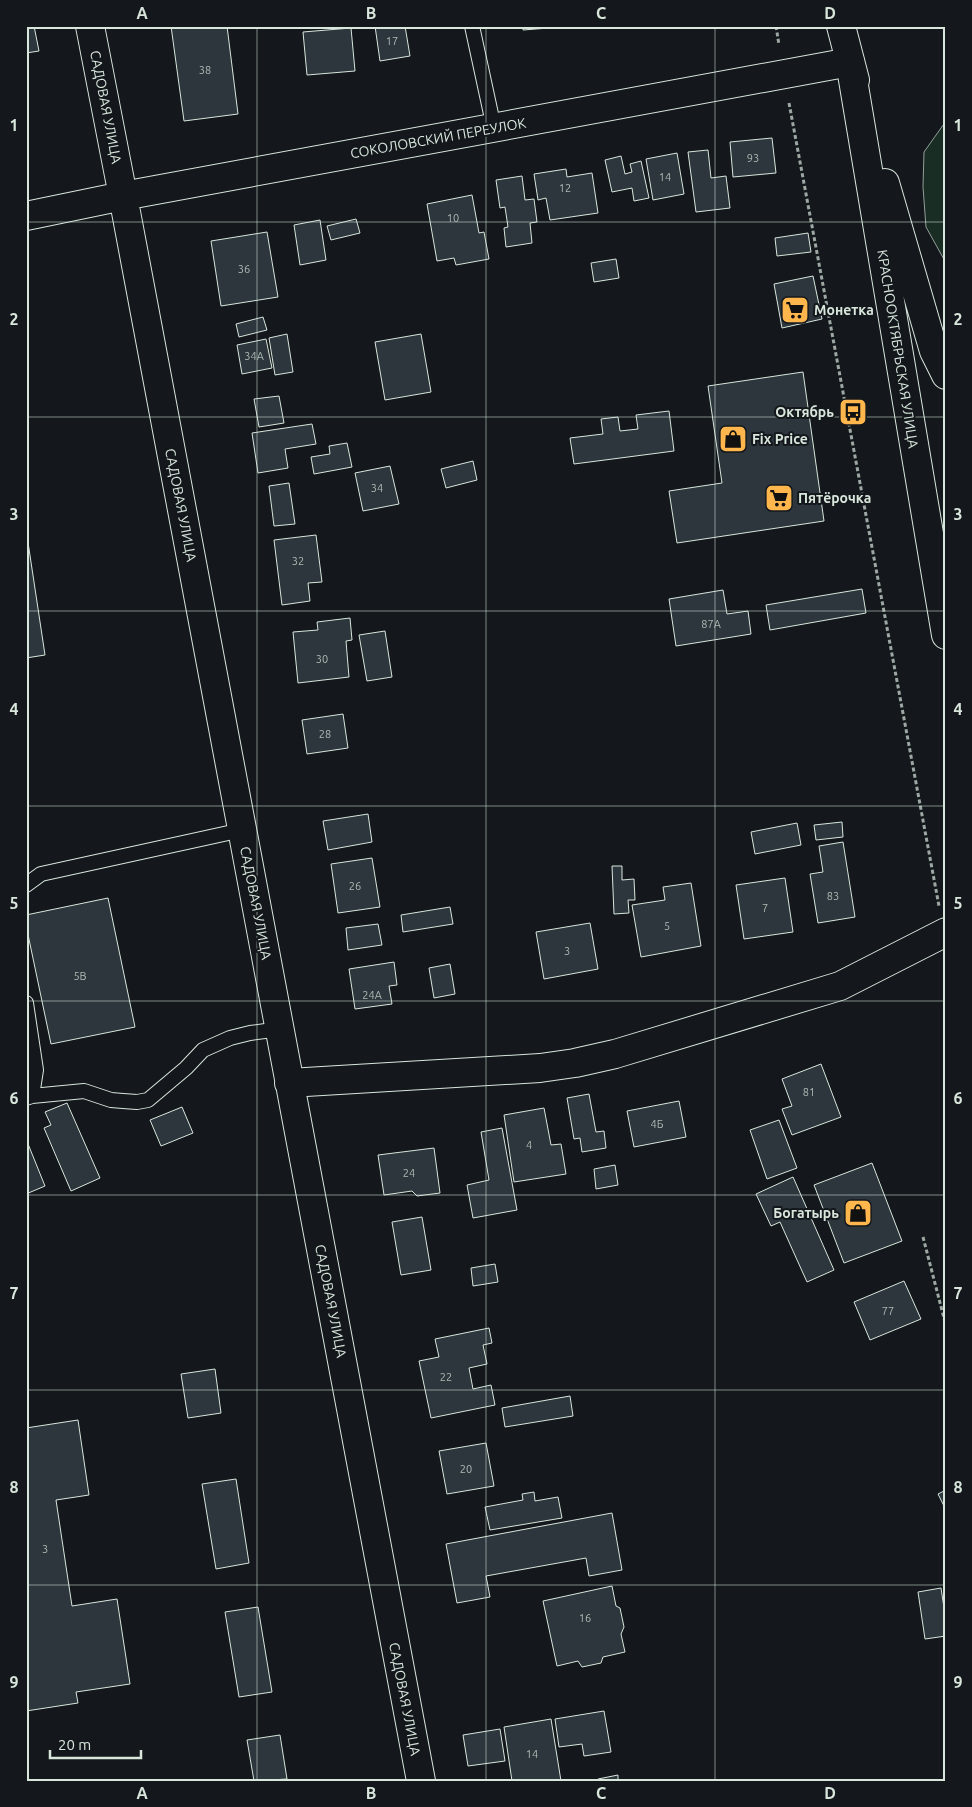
<svg xmlns="http://www.w3.org/2000/svg" width="972" height="1807" viewBox="0 0 972 1807" font-family="Ubuntu,sans-serif">
<style>
.green{fill:#1a2d24;stroke:#939e99}
.building{fill:#2c363c;stroke:#d8e6dc}
.lines{fill:none;stroke-linecap:round;stroke-linejoin:round}
.service-casing{stroke:#d8e6dc;stroke-width:16}
.minor-casing{stroke:#d8e6dc;stroke-width:30}
.secondary-casing{stroke:#d8e6dc;stroke-width:30}
.path{stroke:#9da8a2;stroke-width:3;stroke-dasharray:4 2.5;stroke-linecap:butt}
.service{stroke:#14181c;stroke-width:14}
.minor{stroke:#14181c;stroke-width:28}
.secondary{stroke:#14181c;stroke-width:28}
.grid{fill:none;stroke:#d8e6dc;stroke-width:1;stroke-opacity:0.55}
.labels{text-anchor:middle;stroke-width:4;stroke-linejoin:round;paint-order:stroke}
.number-label{font-size:11px;fill:#adbab4}
.street-label{font-size:14px;fill:#d8e6dc;stroke:#14181c}
.poi-label{font-size:14px;font-weight:bold;fill:#d8e6dc;stroke:#14181c;text-anchor:start}
.neatline{fill:none;stroke:#d8e6dc;stroke-width:2}
.grid-label{font-size:16px;text-anchor:middle;font-weight:bold;fill:#d8e6dc}
</style>
<rect width="100%" height="100%" fill="#14181c"/>
<!-- green -->
<path class="green" d="M 946,121 L 946,263 L 926,227 L 923,187 L 924,152 Z"/>
<!-- building -->
<path class="building" d="M 26,26 L 34,26 L 39,51 L 26,53 Z
M 171,26 L 227,26 L 238,114 L 184,121 Z
M 375,26 L 405,26 L 410,56 L 380,61 Z
M 523,26 L 549,26 L 549,28 L 523,30 Z
M 351,28 L 355,71 L 307,75 L 303,32 Z
M 772,138 L 776,173 L 733,177 L 730,142 Z
M 708,150 L 711,178 L 726,176 L 730,208 L 696,212 L 688,152 Z
M 677,153 L 684,194 L 653,200 L 646,159 Z
M 621,156 L 625,174 L 632,172 L 630,164 L 641,161 L 649,198 L 634,201 L 632,188 L 612,192 L 605,160 Z
M 566,169 L 567,177 L 592,173 L 598,213 L 550,220 L 546,198 L 538,200 L 534,174 Z
M 522,176 L 525,200 L 534,199 L 537,222 L 530,223 L 532,243 L 506,247 L 504,228 L 508,227 L 505,207 L 500,208 L 496,180 Z
M 472,195 L 479,233 L 484,232 L 489,259 L 456,265 L 454,258 L 437,261 L 427,204 Z
M 356,219 L 360,233 L 331,240 L 327,226 Z
M 320,220 L 326,260 L 300,265 L 294,225 Z
M 267,232 L 278,297 L 221,306 L 211,241 Z
M 808,233 L 811,252 L 777,256 L 775,238 Z
M 616,259 L 619,278 L 594,282 L 591,263 Z
M 813,276 L 822,319 L 782,328 L 774,284 Z
M 263,317 L 267,330 L 239,337 L 236,324 Z
M 287,334 L 293,372 L 275,375 L 269,338 Z
M 421,334 L 431,392 L 385,400 L 375,342 Z
M 266,339 L 272,368 L 242,374 L 237,345 Z
M 803,372 L 824,521 L 677,543 L 669,491 L 722,483 L 708,386 Z
M 279,396 L 284,423 L 259,427 L 254,399 Z
M 669,411 L 674,451 L 574,464 L 570,438 L 603,434 L 601,419 L 618,417 L 620,431 L 638,429 L 636,415 Z
M 312,424 L 316,444 L 285,449 L 288,468 L 258,473 L 252,433 Z
M 347,443 L 352,467 L 314,474 L 311,457 L 330,454 L 329,446 Z
M 473,461 L 477,480 L 446,488 L 441,469 Z
M 390,466 L 399,504 L 363,511 L 355,473 Z
M 289,483 L 295,524 L 274,526 L 269,486 Z
M 26,529 L 45,655 L 26,658 Z
M 316,535 L 322,582 L 308,583 L 310,601 L 282,605 L 274,540 Z
M 862,589 L 866,613 L 770,630 L 766,605 Z
M 723,590 L 727,614 L 748,611 L 751,634 L 676,646 L 669,599 Z
M 350,618 L 352,640 L 346,641 L 349,677 L 298,683 L 293,632 L 318,630 L 317,622 Z
M 385,631 L 392,677 L 367,681 L 359,635 Z
M 343,714 L 348,748 L 307,754 L 302,720 Z
M 368,814 L 372,842 L 328,850 L 323,821 Z
M 842,822 L 843,837 L 816,840 L 814,825 Z
M 797,823 L 801,845 L 755,854 L 751,832 Z
M 843,842 L 855,917 L 818,923 L 810,874 L 823,872 L 819,846 Z
M 372,858 L 380,907 L 338,913 L 331,864 Z
M 612,866 L 622,866 L 622,880 L 634,879 L 635,900 L 628,900 L 629,913 L 614,914 Z
M 785,878 L 793,932 L 744,939 L 736,885 Z
M 691,883 L 701,946 L 641,957 L 632,905 L 665,900 L 663,887 Z
M 108,898 L 135,1027 L 51,1044 L 26,925 L 26,915 Z
M 450,907 L 453,924 L 403,932 L 401,915 Z
M 590,923 L 598,969 L 544,979 L 536,932 Z
M 378,924 L 382,945 L 348,950 L 346,928 Z
M 394,962 L 397,985 L 389,986 L 392,1004 L 355,1009 L 349,969 Z
M 450,964 L 455,994 L 434,998 L 429,968 Z
M 821,1064 L 841,1117 L 792,1135 L 782,1109 L 792,1106 L 782,1079 Z
M 589,1094 L 596,1132 L 604,1131 L 606,1148 L 582,1152 L 580,1138 L 574,1139 L 567,1098 Z
M 679,1101 L 686,1137 L 634,1147 L 627,1111 Z
M 67,1103 L 100,1178 L 71,1191 L 44,1128 L 51,1125 L 45,1112 Z
M 182,1107 L 193,1133 L 161,1146 L 150,1120 Z
M 544,1108 L 551,1145 L 561,1144 L 566,1174 L 514,1182 L 504,1115 Z
M 779,1120 L 797,1168 L 767,1179 L 750,1130 Z
M 502,1128 L 517,1210 L 473,1218 L 467,1185 L 489,1180 L 481,1132 Z
M 26,1139 L 45,1186 L 26,1194 Z
M 434,1148 L 440,1193 L 417,1196 L 412,1191 L 384,1195 L 378,1155 Z
M 872,1163 L 902,1241 L 844,1263 L 814,1185 Z
M 615,1165 L 618,1185 L 596,1189 L 594,1169 Z
M 793,1177 L 834,1270 L 807,1282 L 780,1222 L 771,1226 L 756,1194 Z
M 422,1217 L 431,1270 L 401,1275 L 392,1222 Z
M 495,1264 L 498,1282 L 473,1286 L 471,1268 Z
M 904,1281 L 921,1319 L 870,1340 L 854,1302 Z
M 489,1328 L 492,1343 L 483,1345 L 487,1364 L 469,1368 L 473,1389 L 491,1385 L 495,1405 L 431,1418 L 419,1361 L 439,1357 L 435,1339 Z
M 215,1369 L 221,1413 L 188,1418 L 181,1374 Z
M 570,1396 L 573,1416 L 505,1427 L 502,1408 Z
M 78,1420 L 89,1495 L 56,1500 L 72,1606 L 117,1599 L 130,1684 L 76,1692 L 78,1703 L 26,1711 L 26,1428 Z
M 486,1443 L 494,1486 L 447,1494 L 439,1451 Z
M 236,1479 L 249,1563 L 216,1569 L 202,1484 Z
M 946,1490 L 946,1510 L 938,1494 Z
M 534,1492 L 535,1501 L 558,1497 L 562,1518 L 490,1530 L 485,1507 L 523,1500 L 522,1494 Z
M 612,1513 L 622,1570 L 589,1576 L 586,1558 L 486,1576 L 490,1597 L 457,1603 L 446,1544 Z
M 612,1586 L 616,1606 L 620,1608 L 624,1627 L 621,1634 L 625,1652 L 603,1657 L 601,1663 L 582,1667 L 578,1661 L 557,1666 L 543,1601 Z
M 941,1588 L 946,1621 L 946,1636 L 925,1639 L 918,1592 Z
M 258,1607 L 272,1692 L 239,1697 L 225,1612 Z
M 604,1711 L 611,1752 L 584,1756 L 582,1744 L 559,1747 L 555,1719 Z
M 551,1719 L 561,1781 L 512,1781 L 504,1727 Z
M 500,1729 L 505,1761 L 468,1766 L 463,1735 Z
M 280,1735 L 287,1779 L 254,1781 L 247,1740 Z
M 618,1775 L 618,1781 L 598,1781 L 598,1779 Z"/>
<g class="lines">
<defs>
<path id="service" d="M 472,26 L 494,128
M 26,885 L 41,874 L 242,830
M 26,1003 L 36,1070 L 32,1096 L 26,1098
M 32,1096 L 84,1091 L 111,1100 L 123,1101 L 137,1102 L 148,1100 L 186,1068 L 203,1050 L 230,1038 L 250,1033 L 280,1029"/>
<path id="minor" d="M 90,26 L 123,196 L 421,1781
M 26,216 L 123,196 L 850,62
M 289,1083 L 540,1068 L 575,1063 L 615,1054 L 840,986 L 946,932"/>
<path id="secondary" d="M 841,26 L 855,80
M 850,62 L 946,635
M 885,183 L 934,351 L 946,375"/>
</defs>
<!-- service casing -->
<use href="#service" class="service-casing"/>
<!-- minor casing -->
<use href="#minor" class="minor-casing"/>
<!-- secondary casing -->
<use href="#secondary" class="secondary-casing"/>
<!-- path -->
<path class="path" d="M 776,26 L 779,45
M 789,103 L 939,906
M 923,1237 L 946,1326"/>
<!-- service -->
<use href="#service" class="service"/>
<!-- minor -->
<use href="#minor" class="minor"/>
<!-- secondary -->
<use href="#secondary" class="secondary"/>
</g>
<!-- grid -->
<path class="grid" d="M 257,26 L 257,1781M 486,26 L 486,1781M 715,26 L 715,1781M 26,222 L 946,222M 26,417 L 946,417M 26,611 L 946,611M 26,806 L 946,806M 26,1001 L 946,1001M 26,1195 L 946,1195M 26,1390 L 946,1390M 26,1585 L 946,1585"/>
<!-- icons -->
<defs>
<symbol id="supermarket-square" viewBox="-11 -11 22 22"><rect x="-9" y="-9" width="18" height="18" rx="4" fill="#ffb74d" stroke="#14181c"/><path d="M-6-5.5h2.5l.6 2H6L4.5 2H-2.5L-4.4-4H-6ZM-1.5 3.2a1.3 1.3 0 1 0 .1 0ZM3 3.2a1.3 1.3 0 1 0 .1 0Z" fill="#111"/></symbol>
<symbol id="bus-square" viewBox="-11 -11 22 22"><rect x="-9" y="-9" width="18" height="18" rx="4" fill="#ffb74d" stroke="#14181c"/><path d="M-5-6H5V4H4V6H2V4H-2V6H-4V4H-5ZM-3.5-4V0h7V-4ZM-3.5 1.2v1.5H-2V1.2ZM2 1.2v1.5H3.5V1.2Z" fill="#111"/></symbol>
<symbol id="shop-square" viewBox="-11 -11 22 22"><rect x="-9" y="-9" width="18" height="18" rx="4" fill="#ffb74d" stroke="#14181c"/><path d="M-5-2.5h2.3a2.7 3.5 0 0 1 5.4 0H5L5.5 6h-11ZM-1.5-2.5h3a1.5 2.3 0 0 0-3 0Z" fill="#111"/></symbol>
</defs>
<g fill-rule="evenodd">
<use href="#supermarket-square" x="779" y="294" width="32" height="32"/>
<use href="#bus-square" x="837" y="396" width="32" height="32"/>
<use href="#shop-square" x="717" y="423" width="32" height="32"/>
<use href="#supermarket-square" x="763" y="482" width="32" height="32"/>
<use href="#shop-square" x="842" y="1197" width="32" height="32"/>
</g>
<g class="labels">
<!-- number labels -->
<g class="number-label">
<text x="392" y="45">17</text>
<text x="205" y="74">38</text>
<text x="753" y="162">93</text>
<text x="665" y="181">14</text>
<text x="565" y="192">12</text>
<text x="453" y="222">10</text>
<text x="244" y="273">36</text>
<text x="254" y="360">34А</text>
<text x="377" y="492">34</text>
<text x="298" y="565">32</text>
<text x="711" y="628">87А</text>
<text x="322" y="663">30</text>
<text x="325" y="738">28</text>
<text x="355" y="890">26</text>
<text x="833" y="900">83</text>
<text x="765" y="912">7</text>
<text x="667" y="930">5</text>
<text x="567" y="955">3</text>
<text x="80" y="980">5В</text>
<text x="372" y="999">24А</text>
<text x="809" y="1096">81</text>
<text x="657" y="1128">4Б</text>
<text x="529" y="1149">4</text>
<text x="409" y="1177">24</text>
<text x="888" y="1315">77</text>
<text x="446" y="1381">22</text>
<text x="466" y="1473">20</text>
<text x="45" y="1553">3</text>
<text x="585" y="1622">16</text>
<text x="532" y="1758">14</text>
</g>
<!-- street labels -->
<g class="street-label">
<text transform="translate(106 107) rotate(79)" y="5">САДОВАЯ УЛИЦА</text>
<text transform="translate(438 138) rotate(-10)" y="5">СОКОЛОВСКИЙ ПЕРЕУЛОК</text>
<text transform="translate(898 349) rotate(81)" y="5">КРАСНООКТЯБРЬСКАЯ УЛИЦА</text>
<text transform="translate(181 505) rotate(79)" y="5">САДОВАЯ УЛИЦА</text>
<text transform="translate(256 903) rotate(79)" y="5">САДОВАЯ УЛИЦА</text>
<text transform="translate(331 1301) rotate(79)" y="5">САДОВАЯ УЛИЦА</text>
<text transform="translate(405 1699) rotate(79)" y="5">САДОВАЯ УЛИЦА</text>
</g>
<!-- poi labels -->
<g class="poi-label">
<text x="814" y="315">Монетка</text>
<text x="834" y="417" text-anchor="end">Октябрь</text>
<text x="752" y="444">Fix Price</text>
<text x="798" y="503">Пятёрочка</text>
<text x="839" y="1218" text-anchor="end">Богатырь</text>
</g>
</g>
<!-- border -->
<rect width="972" height="1807" fill="none" stroke="#14181c" stroke-width="55"/>
<!-- scale -->
<path d="M50 1750v8h91v-8" fill="none" stroke="#d8e6dc" stroke-width="2.5"/>
<text x="58" y="1750" font-size="15" fill="#d8e6dc" stroke="#14181c" stroke-width="4" paint-order="stroke">20 m</text>
<rect x="28" y="28" width="916" height="1752" class="neatline"/>
<g class="grid-label">
<text x="142" y="19">A</text>
<text x="371" y="19">B</text>
<text x="601" y="19">C</text>
<text x="830" y="19">D</text>
<text x="14" y="131">1</text>
<text x="958" y="131">1</text>
<text x="14" y="325">2</text>
<text x="958" y="325">2</text>
<text x="14" y="520">3</text>
<text x="958" y="520">3</text>
<text x="14" y="715">4</text>
<text x="958" y="715">4</text>
<text x="14" y="909">5</text>
<text x="958" y="909">5</text>
<text x="14" y="1104">6</text>
<text x="958" y="1104">6</text>
<text x="14" y="1299">7</text>
<text x="958" y="1299">7</text>
<text x="14" y="1493">8</text>
<text x="958" y="1493">8</text>
<text x="14" y="1688">9</text>
<text x="958" y="1688">9</text>
<text x="142" y="1799">A</text>
<text x="371" y="1799">B</text>
<text x="601" y="1799">C</text>
<text x="830" y="1799">D</text>
</g>
</svg>
